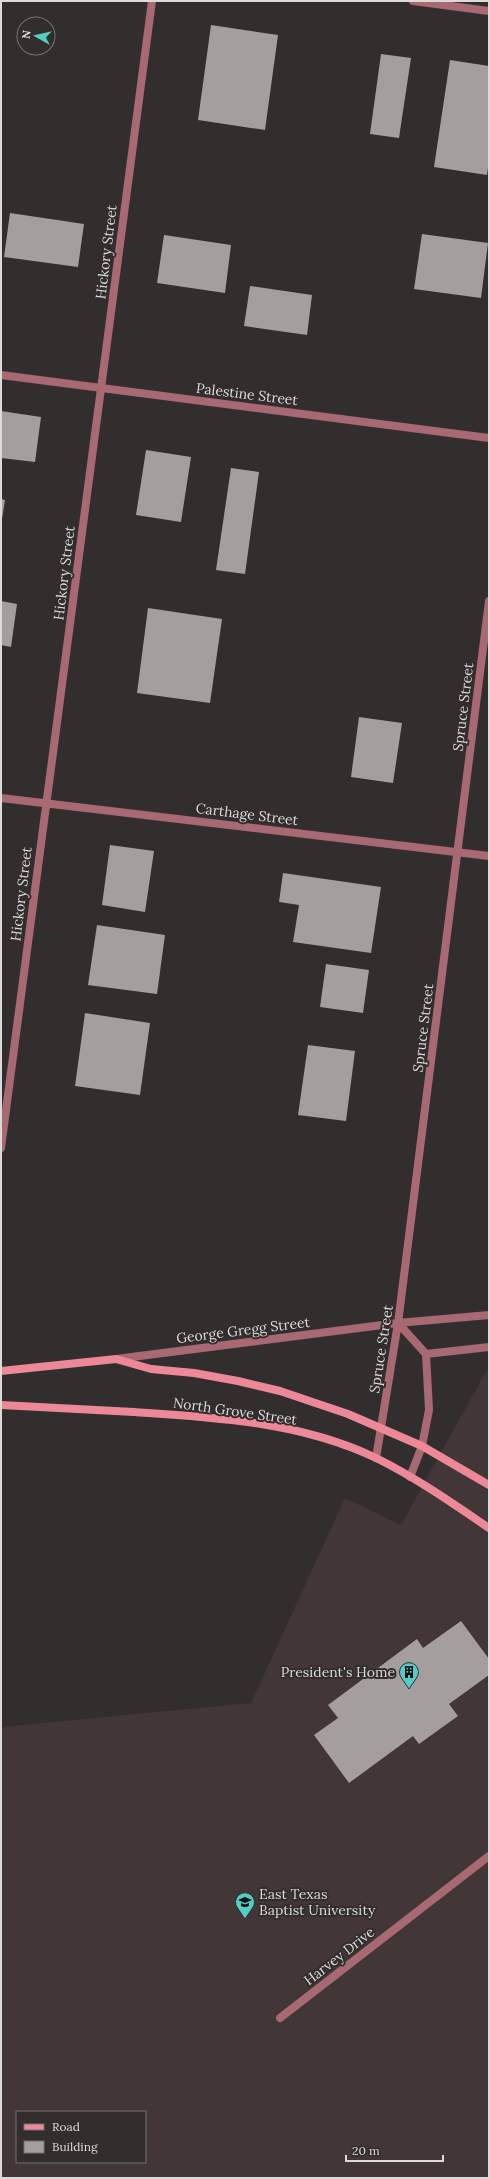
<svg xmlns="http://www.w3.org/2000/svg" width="490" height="2179" viewBox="0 0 490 2179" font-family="Lora,serif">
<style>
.built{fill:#423637;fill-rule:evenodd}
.building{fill:#a59e9e}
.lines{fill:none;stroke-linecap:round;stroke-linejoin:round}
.street{stroke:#a86972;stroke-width:8}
.secondary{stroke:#ec8897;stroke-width:8}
.labels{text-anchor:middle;stroke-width:4;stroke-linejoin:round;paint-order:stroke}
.street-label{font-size:14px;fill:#dddada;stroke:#332e2e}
.poi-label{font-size:14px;fill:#dddada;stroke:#332e2e;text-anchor:end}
</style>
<rect width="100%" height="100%" fill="#332e2e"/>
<!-- built -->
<path class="built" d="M 486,1371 L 489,1371 L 489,2178 L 1,2178 L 1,1727 L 251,1703 L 345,1498 L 401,1525 ZM 17,2112 L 145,2112 L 145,2162 L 17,2162 Z"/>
<!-- building -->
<path class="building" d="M 211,25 L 278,35 L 265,130 L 198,120 Z
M 381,54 L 411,58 L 399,138 L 370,134 Z
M 450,60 L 489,66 L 489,160 L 487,175 L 434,167 Z
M 10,213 L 84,224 L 78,267 L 4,257 Z
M 422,234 L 488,243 L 481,298 L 414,289 Z
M 164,235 L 231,245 L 225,293 L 157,283 Z
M 250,286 L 312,295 L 307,335 L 244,326 Z
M 1,411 L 41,417 L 35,462 L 1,458 Z
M 146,450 L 191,457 L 181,522 L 136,515 Z
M 231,468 L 259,472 L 245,574 L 216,570 Z
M 1,499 L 5,500 L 2,519 L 1,519 Z
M 1,601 L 17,604 L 11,647 L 1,645 Z
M 148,608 L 222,619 L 210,703 L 137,693 Z
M 359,717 L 402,723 L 393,783 L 351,777 Z
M 110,845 L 154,851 L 145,912 L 102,905 Z
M 283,873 L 381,887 L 371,953 L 293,942 L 299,905 L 279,902 Z
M 97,925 L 165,935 L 157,994 L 88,985 Z
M 326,964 L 369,970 L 363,1013 L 320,1007 Z
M 85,1013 L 150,1023 L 140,1095 L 75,1086 Z
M 308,1045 L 355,1051 L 346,1121 L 298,1115 Z
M 461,1621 L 489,1659 L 489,1675 L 449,1704 L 458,1716 L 419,1744 L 413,1736 L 349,1783 L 314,1735 L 338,1718 L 328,1705 L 417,1639 L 423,1648 Z"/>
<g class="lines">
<!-- street -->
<path class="street" d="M 413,1 L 489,11
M 1,375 L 489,438
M 1,798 L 489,856
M 1,1148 L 152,1
M 398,1323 L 426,1354 L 429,1410 L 422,1446 L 410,1477
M 426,1354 L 489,1347
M 116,1359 L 398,1323 L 489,1315
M 376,1458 L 398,1323 L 489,601
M 280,2018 L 489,1856"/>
<!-- secondary -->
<path class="secondary" d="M 1,1371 L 116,1359 L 151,1369 L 194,1373 L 238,1381 L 280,1391 L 348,1414 L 422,1446 L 489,1485
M 1,1405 C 45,1407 89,1410 134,1412 C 215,1417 301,1422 376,1458 C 415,1477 452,1503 489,1528"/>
</g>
<!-- icons -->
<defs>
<symbol id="building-pin" viewBox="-11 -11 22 30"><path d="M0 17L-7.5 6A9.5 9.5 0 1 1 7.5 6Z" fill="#54cdc7" stroke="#332e2e"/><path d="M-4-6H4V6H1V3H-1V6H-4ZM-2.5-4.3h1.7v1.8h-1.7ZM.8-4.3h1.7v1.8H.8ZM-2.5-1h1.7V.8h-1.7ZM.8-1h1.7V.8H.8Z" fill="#111"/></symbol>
<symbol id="university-pin" viewBox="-11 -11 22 30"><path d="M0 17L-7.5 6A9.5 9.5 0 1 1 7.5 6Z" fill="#54cdc7" stroke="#332e2e"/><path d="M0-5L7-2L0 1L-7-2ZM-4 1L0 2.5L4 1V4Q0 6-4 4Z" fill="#111"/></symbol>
</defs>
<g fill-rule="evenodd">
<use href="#building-pin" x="398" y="1661" width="22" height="30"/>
<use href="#university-pin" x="234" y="1891" width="22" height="30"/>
</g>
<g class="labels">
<!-- street labels -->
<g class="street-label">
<text transform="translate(106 252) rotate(-83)" y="5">Hickory Street</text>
<text transform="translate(247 394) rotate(7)" y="5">Palestine Street</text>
<text transform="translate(64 573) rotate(-83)" y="5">Hickory Street</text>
<text transform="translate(463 707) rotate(-83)" y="5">Spruce Street</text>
<text transform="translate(247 814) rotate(7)" y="5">Carthage Street</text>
<text transform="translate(21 894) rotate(-83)" y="5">Hickory Street</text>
<text transform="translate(423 1028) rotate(-83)" y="5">Spruce Street</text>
<text transform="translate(243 1330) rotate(-7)" y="5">George Gregg Street</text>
<text transform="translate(381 1349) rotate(-81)" y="5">Spruce Street</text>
<text transform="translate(235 1411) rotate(8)" y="5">North Grove Street</text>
<text transform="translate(339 1956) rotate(-38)" y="5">Harvey Drive</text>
</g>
<!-- poi labels -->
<g class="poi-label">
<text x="395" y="1677">President's Home</text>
<text x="259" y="1899" text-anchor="start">East Texas<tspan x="259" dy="16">Baptist University</tspan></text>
</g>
</g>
<!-- border -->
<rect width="490" height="2179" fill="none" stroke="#dddada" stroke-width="4"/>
<!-- legend -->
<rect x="16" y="2111" width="130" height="52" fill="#332e2e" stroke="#777373"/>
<rect x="24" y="2124" width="20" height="6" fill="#ec8897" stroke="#777373"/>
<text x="52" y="2131" font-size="12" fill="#dddada">Road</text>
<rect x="24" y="2141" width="20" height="12" fill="#a59e9e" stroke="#777373"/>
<text x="52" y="2151" font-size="12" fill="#dddada">Building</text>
<!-- north arrow -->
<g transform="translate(36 36) rotate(278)"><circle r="19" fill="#332e2e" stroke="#777373"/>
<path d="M0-3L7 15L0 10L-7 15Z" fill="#54cdc7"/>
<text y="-6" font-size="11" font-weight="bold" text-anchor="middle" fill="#dddada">N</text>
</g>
<!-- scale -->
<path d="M346 2155v6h97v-6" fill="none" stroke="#dddada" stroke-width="2"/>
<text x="352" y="2155" font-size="12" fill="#dddada" stroke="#332e2e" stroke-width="3" paint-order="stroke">20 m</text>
</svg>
